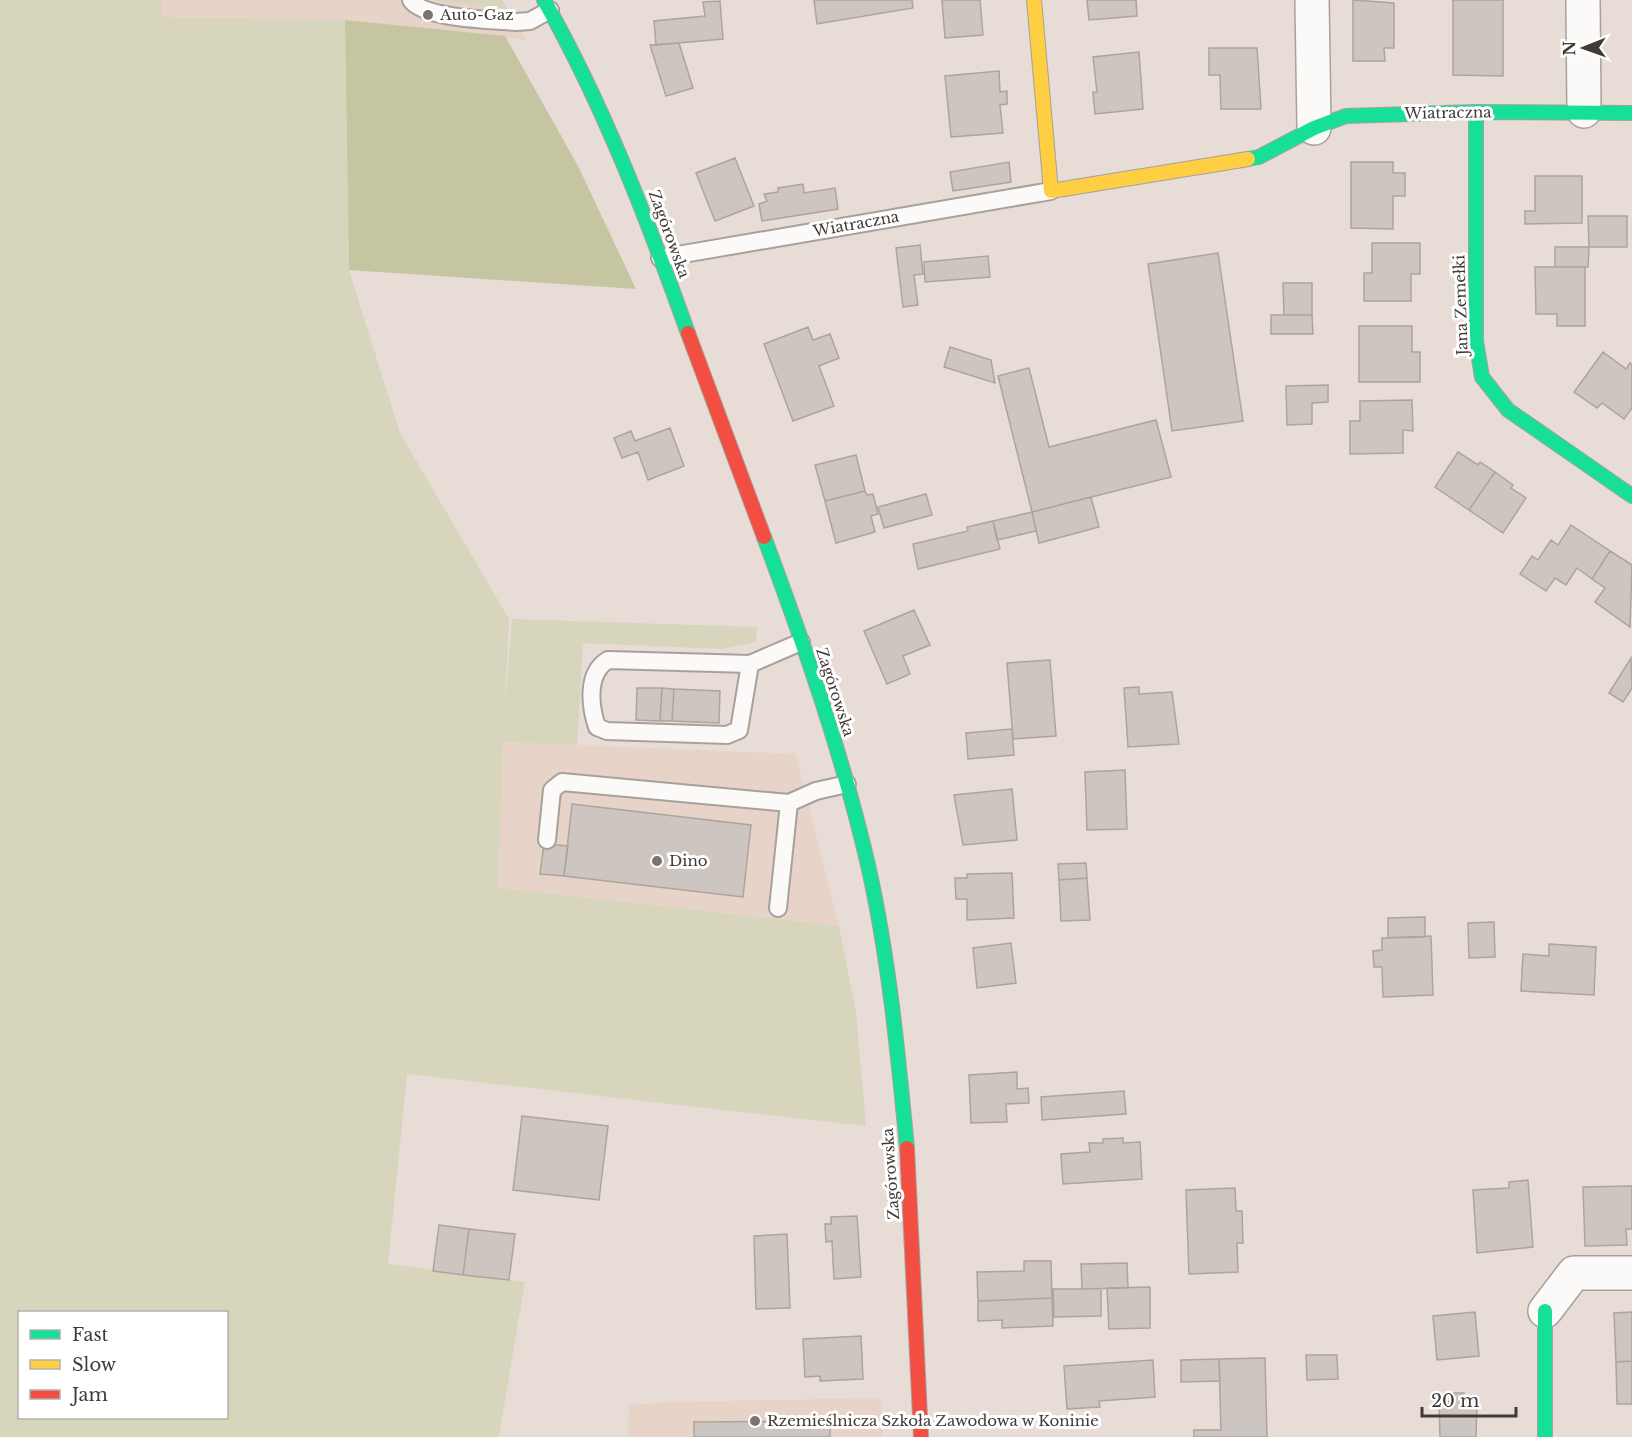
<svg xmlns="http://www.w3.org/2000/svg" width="1632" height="1437" viewBox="0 0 1632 1437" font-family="'Libre Baskerville',serif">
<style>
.built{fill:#e7d3c7}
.green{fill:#d7d6bc;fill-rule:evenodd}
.forest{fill:#c5c6a1}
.building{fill:#cdc5c0;stroke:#ada49f;stroke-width:1.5}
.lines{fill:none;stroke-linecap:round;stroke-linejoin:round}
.lane-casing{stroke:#a8a09b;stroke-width:20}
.street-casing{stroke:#a8a09b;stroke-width:36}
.fast-casing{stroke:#a8a09b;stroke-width:16}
.slow-casing{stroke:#a8a09b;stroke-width:16}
.jam-casing{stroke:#a8a09b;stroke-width:16}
.lane{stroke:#fbfaf9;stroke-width:16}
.street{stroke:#fbfaf9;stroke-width:33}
.fast{stroke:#16e098;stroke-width:14}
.slow{stroke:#ffcf43;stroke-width:14}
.jam{stroke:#f24e42;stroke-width:14}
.poi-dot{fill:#7b736d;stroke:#fff;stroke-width:2}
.labels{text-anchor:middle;stroke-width:6;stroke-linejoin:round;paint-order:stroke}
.poi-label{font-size:15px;fill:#413a35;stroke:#fff;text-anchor:start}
.street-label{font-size:15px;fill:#413a35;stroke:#fff}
</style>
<rect width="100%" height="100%" fill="#e7dcd6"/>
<!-- built -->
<path class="built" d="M 161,0 L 502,0 L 527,40 L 345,20 L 161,17 Z
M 503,742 L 796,754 L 839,926 L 498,889 Z
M 881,1398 L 883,1437 L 628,1437 L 629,1405 L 669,1402 Z"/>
<!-- green -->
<path class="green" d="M 0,0 L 161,0 L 162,17 L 345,20 L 349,270 L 400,433 L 509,619 L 505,707 L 512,619 L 757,627 L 756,642 L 721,649 L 583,643 L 577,745 L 503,742 L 498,888 L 839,926 L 856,1013 L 866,1126 L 407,1074 L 388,1264 L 525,1282 L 499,1437 L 0,1437 ZM 20,1312 L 226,1312 L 226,1418 L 20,1418 Z
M 433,0 L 502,0 L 507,9 Z"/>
<!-- forest -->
<path class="forest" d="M 345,20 L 505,36 L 578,166 L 636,289 L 349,270 Z"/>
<!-- building -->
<path class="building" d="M 814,0 L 912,0 L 913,8 L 817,24 Z
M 942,0 L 980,0 L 983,35 L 945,38 Z
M 1087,0 L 1136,0 L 1137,16 L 1089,20 Z
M 1353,0 L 1394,3 L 1394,48 L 1384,48 L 1385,61 L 1353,61 Z
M 1453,0 L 1503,0 L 1503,76 L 1453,75 Z
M 720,1 L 723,39 L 656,45 L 654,21 L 705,16 L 703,2 Z
M 679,43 L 693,88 L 666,96 L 650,45 Z
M 1209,48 L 1257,48 L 1261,109 L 1221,109 L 1220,75 L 1209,75 Z
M 1139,52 L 1143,109 L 1095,114 L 1093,92 L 1097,92 L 1093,57 Z
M 999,71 L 1000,92 L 1007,91 L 1007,104 L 1000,105 L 1003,133 L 951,137 L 945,76 Z
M 735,158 L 754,206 L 715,221 L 696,173 Z
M 1009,162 L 1011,182 L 953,191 L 950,172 Z
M 1351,162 L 1393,162 L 1393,173 L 1405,173 L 1405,196 L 1393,196 L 1393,229 L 1351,228 Z
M 1535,176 L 1582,176 L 1582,223 L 1525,224 L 1525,211 L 1535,211 Z
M 803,184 L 804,193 L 835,188 L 838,209 L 762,221 L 759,204 L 767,201 L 764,194 L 778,192 L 778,188 Z
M 1588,216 L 1627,216 L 1627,247 L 1589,247 Z
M 1372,243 L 1420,243 L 1420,274 L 1411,274 L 1411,301 L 1364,301 L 1364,273 L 1372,273 Z
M 920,245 L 923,274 L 914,275 L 918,305 L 903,307 L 896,248 Z
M 1555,247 L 1589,247 L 1588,267 L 1555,267 Z
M 1218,253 L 1243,421 L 1172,431 L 1148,264 Z
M 988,256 L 990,277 L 925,282 L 924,262 Z
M 1535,267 L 1585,267 L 1585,326 L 1557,326 L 1557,314 L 1536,314 Z
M 1283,283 L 1312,283 L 1312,315 L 1284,315 Z
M 1271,315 L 1312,315 L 1313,334 L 1271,334 Z
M 1359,326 L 1412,326 L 1412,352 L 1420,352 L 1420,382 L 1359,382 Z
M 808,327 L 813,340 L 830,334 L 839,358 L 819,366 L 834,406 L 793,421 L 764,344 Z
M 950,347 L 991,360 L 995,383 L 944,367 Z
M 1603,352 L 1626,369 L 1630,363 L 1632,365 L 1632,408 L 1624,419 L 1602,403 L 1597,408 L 1574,392 Z
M 1029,368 L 1049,447 L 1156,420 L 1171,477 L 1032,512 L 998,376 Z
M 1328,385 L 1328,402 L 1312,403 L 1312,424 L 1287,425 L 1286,386 Z
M 1412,400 L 1413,431 L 1403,430 L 1403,453 L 1350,454 L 1350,421 L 1360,421 L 1360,401 Z
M 670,428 L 684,466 L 648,480 L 638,452 L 622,458 L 614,438 L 631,431 L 635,441 Z
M 1458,452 L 1478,465 L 1480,462 L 1495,472 L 1469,510 L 1435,487 Z
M 856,455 L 865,491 L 825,501 L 815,465 Z
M 1495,472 L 1513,485 L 1511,488 L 1526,498 L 1503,533 L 1469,510 Z
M 865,491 L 867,495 L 873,494 L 878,514 L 871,516 L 875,532 L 836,543 L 825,501 Z
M 926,494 L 932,515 L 884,528 L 878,507 Z
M 1091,497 L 1099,527 L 1039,543 L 1032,512 Z
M 1032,512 L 1036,531 L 997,540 L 993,521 Z
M 993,521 L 1000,549 L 918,569 L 913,544 L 968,531 L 967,527 Z
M 1571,525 L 1610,551 L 1592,579 L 1577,568 L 1566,585 L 1555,578 L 1546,591 L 1520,574 L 1532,556 L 1538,560 L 1551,540 L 1558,545 Z
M 1610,551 L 1632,565 L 1630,627 L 1595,602 L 1605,588 L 1592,579 Z
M 914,610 L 930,645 L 903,656 L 910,674 L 887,684 L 864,631 Z
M 1631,658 L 1632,688 L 1623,702 L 1609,693 Z
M 1050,660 L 1056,736 L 1013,739 L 1007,663 Z
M 1139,687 L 1139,694 L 1172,692 L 1179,744 L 1128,747 L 1124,688 Z
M 637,688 L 662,688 L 660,721 L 636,720 Z
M 662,688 L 674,689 L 672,721 L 660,721 Z
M 674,689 L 720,691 L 719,723 L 672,721 Z
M 1012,729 L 1014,755 L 968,759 L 966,733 Z
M 1125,770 L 1127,829 L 1087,830 L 1085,772 Z
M 1012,789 L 1017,840 L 963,845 L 954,795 Z
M 572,804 L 751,825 L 743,897 L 564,876 Z
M 544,844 L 568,846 L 564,876 L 540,874 Z
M 1086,863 L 1087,878 L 1059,880 L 1058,864 Z
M 1012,873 L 1014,918 L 967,920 L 967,899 L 956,899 L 955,878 L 967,878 L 967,874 Z
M 1087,878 L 1090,920 L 1061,921 L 1059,880 Z
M 1425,917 L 1425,937 L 1388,938 L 1388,918 Z
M 1494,922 L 1495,957 L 1469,958 L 1468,923 Z
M 1431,936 L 1433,995 L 1383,997 L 1382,967 L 1374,967 L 1373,951 L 1382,950 L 1382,938 Z
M 1011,943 L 1016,983 L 977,988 L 973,948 Z
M 1549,944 L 1596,947 L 1594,995 L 1521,991 L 1523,954 L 1549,956 Z
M 1017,1072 L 1017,1089 L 1028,1088 L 1029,1103 L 1006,1104 L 1007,1122 L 971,1123 L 969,1075 Z
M 1124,1091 L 1126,1114 L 1042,1120 L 1041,1097 Z
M 522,1116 L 608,1126 L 599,1200 L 513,1190 Z
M 1123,1138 L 1123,1143 L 1140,1142 L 1142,1179 L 1063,1184 L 1061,1154 L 1090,1152 L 1089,1143 L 1103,1143 L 1103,1139 Z
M 1528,1180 L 1533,1247 L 1477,1253 L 1473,1190 L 1509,1188 L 1509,1182 Z
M 1632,1186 L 1632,1229 L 1626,1229 L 1627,1245 L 1585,1246 L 1583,1187 Z
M 1235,1188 L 1236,1211 L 1242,1211 L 1243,1243 L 1237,1243 L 1238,1272 L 1189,1274 L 1186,1190 Z
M 857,1216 L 861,1277 L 834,1279 L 832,1241 L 826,1242 L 825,1224 L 831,1224 L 831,1217 Z
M 439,1225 L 469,1229 L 463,1275 L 433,1271 Z
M 469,1229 L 515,1234 L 509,1280 L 463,1275 Z
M 787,1234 L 790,1308 L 756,1309 L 754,1236 Z
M 1024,1261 L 1051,1261 L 1052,1298 L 978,1301 L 977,1272 L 1024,1271 Z
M 1127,1263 L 1128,1288 L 1082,1289 L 1081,1264 Z
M 1150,1287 L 1150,1328 L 1109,1329 L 1107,1288 Z
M 1053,1289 L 1101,1289 L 1101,1316 L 1054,1317 Z
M 1052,1298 L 1053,1326 L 1002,1328 L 1002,1320 L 978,1321 L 978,1301 Z
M 1475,1312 L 1479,1356 L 1437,1360 L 1433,1316 Z
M 1632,1312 L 1632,1361 L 1616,1362 L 1614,1313 Z
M 861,1336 L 863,1379 L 820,1381 L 820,1376 L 805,1377 L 803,1339 Z
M 1306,1355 L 1337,1355 L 1338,1379 L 1307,1380 Z
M 1265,1358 L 1267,1437 L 1194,1437 L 1194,1430 L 1221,1430 L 1219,1359 Z
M 1219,1359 L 1220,1381 L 1181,1382 L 1181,1360 Z
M 1153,1360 L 1155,1397 L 1099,1401 L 1100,1407 L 1067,1409 L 1064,1366 Z
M 1632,1361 L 1632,1404 L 1617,1404 L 1616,1362 Z
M 1453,1393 L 1464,1393 L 1464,1400 L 1477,1400 L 1476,1437 L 1440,1437 L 1439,1402 L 1453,1401 Z
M 830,1421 L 830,1437 L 694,1437 L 694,1422 Z"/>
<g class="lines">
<defs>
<path id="lane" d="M 411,0 C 423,19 493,20 516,22 L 530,21 L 550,10
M 660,258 L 1051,191
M 750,664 L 739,730 L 727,735 L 607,731 L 597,727 C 590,706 586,673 608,660 L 750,664 L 801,642
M 547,840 L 552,790 L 562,782 L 789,803 L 816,791 L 847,784
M 778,908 L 789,803"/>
<path id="street" d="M 1312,0 L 1314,128
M 1583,0 L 1584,111
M 1545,1311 L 1574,1273 L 1632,1273"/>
<path id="fast" d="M 544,0 C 604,106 647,219 688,333
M 1476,112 L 1476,341 L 1482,377 L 1508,410 L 1632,496
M 1248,159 L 1259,157 L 1314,128 L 1346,116 L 1476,112 L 1632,113
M 764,537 C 804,644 842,753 868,865 C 889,958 898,1054 907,1148
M 1545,1311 L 1545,1437"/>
<path id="slow" d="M 1034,0 L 1051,191 L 1248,159"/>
<path id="jam" d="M 688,333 L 764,537
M 907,1148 L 921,1437"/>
</defs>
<!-- lane casing -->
<use href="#lane" class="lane-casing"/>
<!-- street casing -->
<use href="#street" class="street-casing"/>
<!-- fast casing -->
<use href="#fast" class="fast-casing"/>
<!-- slow casing -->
<use href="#slow" class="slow-casing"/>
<!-- jam casing -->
<use href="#jam" class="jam-casing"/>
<!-- lane -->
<use href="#lane" class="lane"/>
<!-- street -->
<use href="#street" class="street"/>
<!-- fast -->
<use href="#fast" class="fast"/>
<!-- slow -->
<use href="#slow" class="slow"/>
<!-- jam -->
<use href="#jam" class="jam"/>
</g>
<!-- markers -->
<g class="poi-dot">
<circle cx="428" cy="15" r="6"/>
<circle cx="657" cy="861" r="6"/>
<circle cx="755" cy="1421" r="6"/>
</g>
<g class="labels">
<!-- poi labels -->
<g class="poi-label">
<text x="440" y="20">Auto-Gaz</text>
<text x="669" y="866">Dino</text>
<text x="767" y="1426">Rzemieślnicza Szkoła Zawodowa w Koninie</text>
</g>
<!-- street labels -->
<g class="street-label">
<text transform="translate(1448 113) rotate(-1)" y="5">Wiatraczna</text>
<text transform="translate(856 224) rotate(-10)" y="5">Wiatraczna</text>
<text transform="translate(669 234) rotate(70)" y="5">Zagórowska</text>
<text transform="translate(1461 305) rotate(-92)" y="5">Jana Zemełki</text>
<text transform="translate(835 692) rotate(72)" y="5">Zagórowska</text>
<text transform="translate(891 1174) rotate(-94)" y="5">Zagórowska</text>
</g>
</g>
<!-- legend -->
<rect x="18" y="1311" width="210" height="108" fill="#ffffff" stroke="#b3b0ae" stroke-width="1.5"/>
<rect x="30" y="1330" width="30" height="9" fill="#16e098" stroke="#b3b0ae" stroke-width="1.5"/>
<text x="72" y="1341" font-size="18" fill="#413a35">Fast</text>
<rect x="30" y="1360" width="30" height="9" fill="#ffcf43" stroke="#b3b0ae" stroke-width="1.5"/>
<text x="72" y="1371" font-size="18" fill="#413a35">Slow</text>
<rect x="30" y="1390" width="30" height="9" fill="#f24e42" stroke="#b3b0ae" stroke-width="1.5"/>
<text x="72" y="1401" font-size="18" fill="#413a35">Jam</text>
<!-- north arrow -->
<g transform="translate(1584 48) rotate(269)" stroke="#ffffff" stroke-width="4.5" paint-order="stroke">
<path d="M0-4.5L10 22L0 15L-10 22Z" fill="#413a35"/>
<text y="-9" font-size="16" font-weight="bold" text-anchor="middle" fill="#413a35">N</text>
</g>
<!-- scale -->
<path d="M1422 1407v9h94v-9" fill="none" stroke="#413a35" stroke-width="3"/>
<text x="1431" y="1407" font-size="18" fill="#413a35" stroke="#ffffff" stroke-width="4.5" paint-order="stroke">20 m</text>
</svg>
